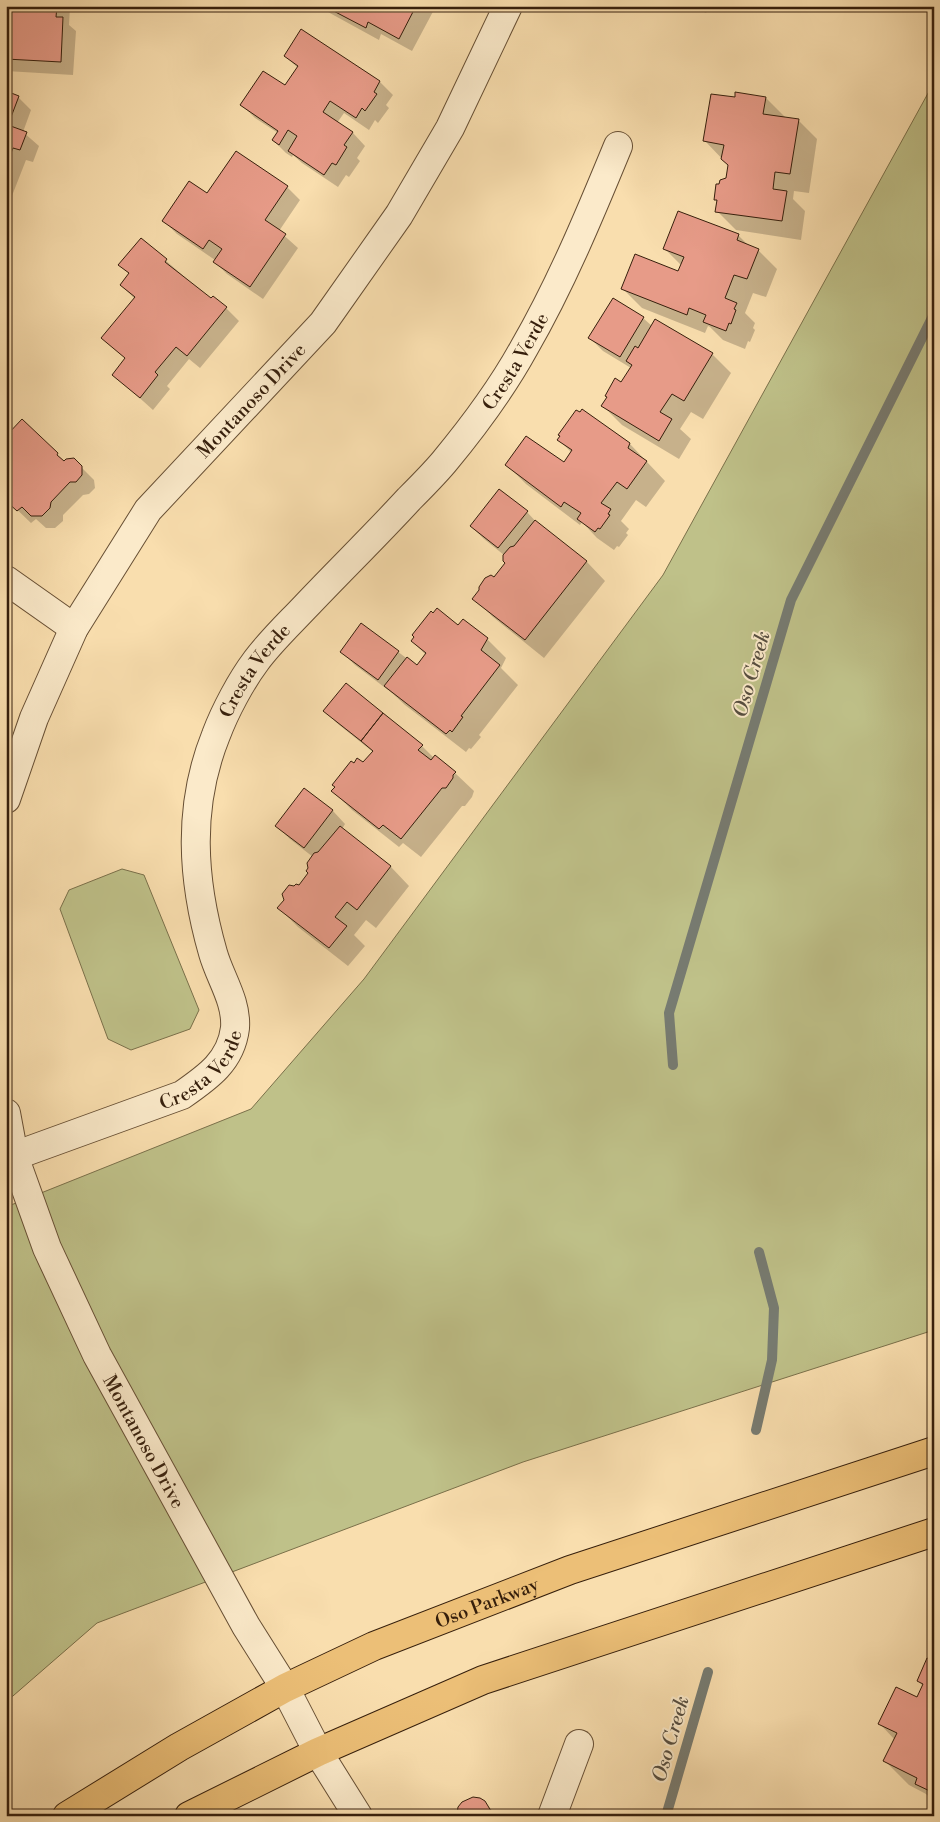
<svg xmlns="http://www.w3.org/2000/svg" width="940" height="1822" viewBox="0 0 940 1822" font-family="'Libre Bodoni',serif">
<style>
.green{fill:#bfc189;stroke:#7a704a}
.shadow{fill:#0003}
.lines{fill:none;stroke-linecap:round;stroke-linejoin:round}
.stream{stroke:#777b71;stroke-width:10}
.building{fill:#e79b88;stroke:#361f0c}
.minor-casing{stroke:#674f34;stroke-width:30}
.major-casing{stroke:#361f0c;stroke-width:30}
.minor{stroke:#fbeaca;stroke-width:28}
.major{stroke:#ecbf77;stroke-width:28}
.labels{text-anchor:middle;stroke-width:4;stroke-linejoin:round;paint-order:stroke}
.street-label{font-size:19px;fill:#361f0c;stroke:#fbeaca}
.water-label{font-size:20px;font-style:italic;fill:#564d3f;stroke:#fbeaca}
</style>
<rect width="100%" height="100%" fill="#f9deae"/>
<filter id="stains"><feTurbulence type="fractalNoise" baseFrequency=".004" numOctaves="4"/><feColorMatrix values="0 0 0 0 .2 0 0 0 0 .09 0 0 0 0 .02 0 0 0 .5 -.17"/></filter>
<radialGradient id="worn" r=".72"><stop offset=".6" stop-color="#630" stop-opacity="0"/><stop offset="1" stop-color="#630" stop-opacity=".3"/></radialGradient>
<!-- green -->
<path class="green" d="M 934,74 L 934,1330 L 523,1462 L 97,1623 L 6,1702 L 6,1207 L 251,1109 L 364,979 L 663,575 L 932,86 Z
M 122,869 L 144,875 L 199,1010 L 190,1029 L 131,1050 L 108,1039 L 60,909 L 69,890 Z"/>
<!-- shadow -->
<path class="shadow" d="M 6,6 L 70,6 L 69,25 L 76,31 L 73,75 L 6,71 Z
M 317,6 L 436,6 L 412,51 L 381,34 L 379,40 Z
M 692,6 L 709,6 L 706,13 Z
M 302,31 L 380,82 L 393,95 L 386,105 L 389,108 L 378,123 L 375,120 L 369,130 L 344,113 L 337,123 L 353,133 L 365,146 L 357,158 L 360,161 L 349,177 L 346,175 L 338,187 L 302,163 L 293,155 L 292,157 L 286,153 L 273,140 L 278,133 L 255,118 L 242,105 L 286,87 L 298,68 L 285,56 Z
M 6,92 L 18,97 L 31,110 L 23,132 L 39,146 L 33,162 L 26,160 L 6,211 Z
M 736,98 L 766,98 L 785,117 L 784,118 L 798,120 L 817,139 L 809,193 L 794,191 L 793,199 L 805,211 L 801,240 L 736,230 L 717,211 L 718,202 L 715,199 L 727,179 L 729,166 L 705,141 Z
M 287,187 L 300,200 L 279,231 L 298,248 L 263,299 L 227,274 L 214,261 L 215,260 L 177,234 L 164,221 L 207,195 Z
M 679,212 L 739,236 L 750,247 L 758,250 L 777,269 L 766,297 L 753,293 L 745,313 L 755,323 L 753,328 L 755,330 L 750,342 L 748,341 L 745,349 L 723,340 L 710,327 L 708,326 L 705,333 L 642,308 L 623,289 L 679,272 L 682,266 L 665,249 Z
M 141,239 L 211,300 L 226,308 L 239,321 L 200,368 L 189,359 L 167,386 L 170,389 L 153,410 L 113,374 L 126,359 L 103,338 L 135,299 L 121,285 L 130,275 L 120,265 Z
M 643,318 L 652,326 L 712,354 L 731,373 L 703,419 L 691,412 L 680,429 L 691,439 L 679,459 L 622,425 L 603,406 L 622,384 L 631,368 L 603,351 L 590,338 Z
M 582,411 L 630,444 L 665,481 L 646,507 L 636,500 L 621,521 L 629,529 L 626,533 L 628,535 L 619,547 L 617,546 L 614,550 L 597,538 L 582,522 L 580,525 L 526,484 L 507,465 L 564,464 L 572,453 L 559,440 Z
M 22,421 L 65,462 L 74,460 L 94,480 L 95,488 L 89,494 L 83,495 L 63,515 L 63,521 L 55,528 L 46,528 L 36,519 L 31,523 L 6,499 Z
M 527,512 L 539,525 L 587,562 L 605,581 L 544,658 L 493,617 L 474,598 L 507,563 L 504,555 L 484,539 L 471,526 Z
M 362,625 L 417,666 L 426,655 L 412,641 L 458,627 L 487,639 L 506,658 L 501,668 L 518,685 L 479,735 L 481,737 L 471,749 L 469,748 L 466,752 L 405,705 L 392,693 L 355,665 L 342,652 Z
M 325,711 L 422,746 L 434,758 L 455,773 L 474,791 L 472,797 L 465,806 L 462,806 L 421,857 L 403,843 L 399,847 L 352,810 L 333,791 L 354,765 L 363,764 L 373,752 L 338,724 Z
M 304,790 L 333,811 L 345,824 L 342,829 L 391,867 L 409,886 L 376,928 L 366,920 L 354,935 L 365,946 L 348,966 L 298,927 L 279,908 L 310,873 L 313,857 L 290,839 L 277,826 Z
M 934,1663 L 934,1801 L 926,1794 L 909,1785 L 885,1761 L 895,1740 L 880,1724 L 917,1698 L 923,1686 L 918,1681 Z
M 484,1802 L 498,1816 L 456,1816 Z"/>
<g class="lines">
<!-- stream -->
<path class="stream" d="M 673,1065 L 669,1013 L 791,600 L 934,314
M 756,1430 L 772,1360 L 774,1308 L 759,1252
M 666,1816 L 708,1672"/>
</g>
<!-- building -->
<path class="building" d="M 6,6 L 57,6 L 56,17 L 63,17 L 61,62 L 6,59 Z
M 324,6 L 416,6 L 399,39 L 368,22 L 366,28 Z
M 301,29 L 380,81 L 374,92 L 377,94 L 365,111 L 362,108 L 356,118 L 330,101 L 323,112 L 353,132 L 344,145 L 347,147 L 336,165 L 332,163 L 324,175 L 288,151 L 297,136 L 288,130 L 279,145 L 272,140 L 278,131 L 240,105 L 263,71 L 285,85 L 298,66 L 284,56 Z
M 6,91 L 19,96 L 8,125 L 27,132 L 20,150 L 13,148 L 6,166 Z
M 735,92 L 766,97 L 763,114 L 799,119 L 790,174 L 775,172 L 773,189 L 787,191 L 782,221 L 715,212 L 717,200 L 714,200 L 716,184 L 719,184 L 720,180 L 726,178 L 728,165 L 721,159 L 724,145 L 703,141 L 711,94 L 735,97 Z
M 236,151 L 288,186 L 265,220 L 286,234 L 250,287 L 213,262 L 222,249 L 209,240 L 203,249 L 162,221 L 189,181 L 207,193 Z
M 678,211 L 739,234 L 737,240 L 759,249 L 747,279 L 734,275 L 725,298 L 737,303 L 734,309 L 736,310 L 731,324 L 729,323 L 726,331 L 703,322 L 706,315 L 689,308 L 687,315 L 621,289 L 635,254 L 678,271 L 684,257 L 663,249 Z
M 141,238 L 167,259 L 165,262 L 211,298 L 213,296 L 227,307 L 187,356 L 176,347 L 155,372 L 158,375 L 140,398 L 112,375 L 125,358 L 101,338 L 135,297 L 120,285 L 129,273 L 118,265 Z
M 613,298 L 644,317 L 620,357 L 588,338 Z
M 655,319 L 713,353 L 684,401 L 672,394 L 660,412 L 672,419 L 659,441 L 601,406 L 607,397 L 605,396 L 615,378 L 621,382 L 632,365 L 626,361 L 635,346 L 638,348 Z
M 582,409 L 630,443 L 628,448 L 647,461 L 627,489 L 617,482 L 601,503 L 611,509 L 608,514 L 610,515 L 600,529 L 598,528 L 595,532 L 577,519 L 581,513 L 564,502 L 561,507 L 505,465 L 526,436 L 564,462 L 572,450 L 557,440 L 560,436 L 558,435 L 576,410 L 580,412 Z
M 22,419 L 58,453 L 57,455 L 64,461 L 66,459 L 74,458 L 82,466 L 82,475 L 76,482 L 70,482 L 51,502 L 50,508 L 42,516 L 31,516 L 22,507 L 17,511 L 6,501 L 6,436 Z
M 499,489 L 528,511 L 498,548 L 470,526 Z
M 535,520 L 587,561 L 525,640 L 472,599 L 479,590 L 479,587 L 485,578 L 491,575 L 494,577 L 505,563 L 503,561 L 503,555 L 510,547 L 514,546 Z
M 437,608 L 458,625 L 463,619 L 488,638 L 481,650 L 500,665 L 461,716 L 463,717 L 452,732 L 450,730 L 446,734 L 384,686 L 407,657 L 417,665 L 426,653 L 411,641 L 414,637 L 412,635 L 431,611 L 433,613 Z
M 361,623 L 399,651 L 378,680 L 340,652 Z
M 346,683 L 383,713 L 361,741 L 323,711 Z
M 383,713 L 423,745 L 418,750 L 431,760 L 435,755 L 456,772 L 453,775 L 453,778 L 446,788 L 442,788 L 401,839 L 383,825 L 379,829 L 331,791 L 335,787 L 332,785 L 351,761 L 354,763 L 357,758 L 363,762 L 373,751 L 361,741 Z
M 304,788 L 333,810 L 304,848 L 275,826 Z
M 340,826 L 391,866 L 357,910 L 347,902 L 335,917 L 347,926 L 329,948 L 277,908 L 284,900 L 282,894 L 289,885 L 294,886 L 296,884 L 299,885 L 308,873 L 306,871 L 308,868 L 307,863 L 314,853 L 318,852 Z
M 927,1658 L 934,1661 L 934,1793 L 915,1784 L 917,1778 L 883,1761 L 897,1733 L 878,1724 L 896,1687 L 917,1697 L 923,1684 L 917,1681 Z
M 473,1797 L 480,1798 L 485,1801 L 494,1816 L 454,1816 L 457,1813 L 458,1807 L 462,1802 Z"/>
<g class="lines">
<defs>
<g id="minor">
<path d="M 6,580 L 74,628"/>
<path id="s1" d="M 6,799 L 34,718 L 74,628 L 148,510 L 323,323 L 399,215 L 450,128 L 508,6"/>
<path id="s2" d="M 6,1113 L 14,1156 L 47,1248 L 97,1355 L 246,1626 L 285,1688 L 318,1752 L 358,1816"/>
<path id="s3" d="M 6,1156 L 14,1156 L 182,1095 C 208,1077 231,1061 235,1028 C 237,1001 220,978 213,953 C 192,880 187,807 216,735 C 225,711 241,681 256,661 C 270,642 288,625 305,607 C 339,571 375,536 409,499 C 421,487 433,475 444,462 C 473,427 502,388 524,348 C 561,284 590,214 618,146"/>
<path d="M 552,1816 L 579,1744"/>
</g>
<g id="major">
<path id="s4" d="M 67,1816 L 179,1747 L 285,1688 L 374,1646 L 570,1570 L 934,1451"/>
<path d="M 189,1816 L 318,1752 L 483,1680 L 934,1532"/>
</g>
</defs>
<!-- minor casing -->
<use href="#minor" class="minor-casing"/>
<!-- major casing -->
<use href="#major" class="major-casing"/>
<!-- minor -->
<use href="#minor" class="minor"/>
<!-- major -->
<use href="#major" class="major"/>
</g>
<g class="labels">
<!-- street labels -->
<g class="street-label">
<text dy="7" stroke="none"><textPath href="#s3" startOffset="1058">Cresta Verde</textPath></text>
<text dy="7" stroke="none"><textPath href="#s1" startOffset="474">Montanoso Drive</textPath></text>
<text dy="7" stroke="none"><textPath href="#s3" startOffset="652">Cresta Verde</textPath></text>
<text dy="7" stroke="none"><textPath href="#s3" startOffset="218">Cresta Verde</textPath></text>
<text dy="7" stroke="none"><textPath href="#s2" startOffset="358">Montanoso Drive</textPath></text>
<text dy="7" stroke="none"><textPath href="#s4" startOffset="472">Oso Parkway</textPath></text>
</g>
<!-- water labels -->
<g class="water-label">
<text transform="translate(751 674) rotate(-74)" y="7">Oso Creek</text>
<text transform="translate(670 1739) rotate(-74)" y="7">Oso Creek</text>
</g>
</g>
<!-- margin -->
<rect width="940" height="1822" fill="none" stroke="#f9deae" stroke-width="25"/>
<rect x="8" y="8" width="925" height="1807" fill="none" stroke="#361f0c" stroke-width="2.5"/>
<rect x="12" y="12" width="915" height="1797" fill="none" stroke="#361f0c"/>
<rect width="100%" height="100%" filter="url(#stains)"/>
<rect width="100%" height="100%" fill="url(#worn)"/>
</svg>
